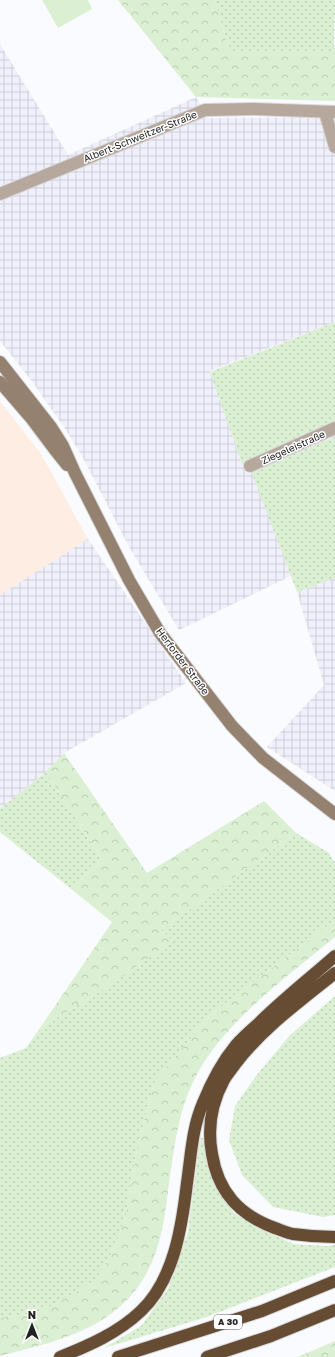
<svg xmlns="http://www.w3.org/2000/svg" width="335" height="1357" viewBox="0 0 335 1357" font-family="'Golos Text',sans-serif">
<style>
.commercial{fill:#feede2}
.industrial{fill:url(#industrial-grid)}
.grass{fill:url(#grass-dots)}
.forest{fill:url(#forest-crowns)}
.pitch{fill:#dbefd3}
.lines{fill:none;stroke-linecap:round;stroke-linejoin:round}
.street-casing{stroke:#d7d8db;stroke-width:14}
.secondary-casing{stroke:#d7d8db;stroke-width:14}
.highway-casing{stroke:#d7d8db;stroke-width:14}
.street{stroke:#b6a89c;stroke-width:12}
.secondary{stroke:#94816f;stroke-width:12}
.highway{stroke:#664c33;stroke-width:12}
.labels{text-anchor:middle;stroke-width:3;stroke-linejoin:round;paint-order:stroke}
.shield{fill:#fff;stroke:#646465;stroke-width:1}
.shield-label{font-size:9px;font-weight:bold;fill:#212223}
.street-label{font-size:10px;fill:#212223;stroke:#fff}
</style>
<defs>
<pattern id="industrial-grid" width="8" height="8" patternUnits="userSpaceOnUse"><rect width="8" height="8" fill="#f0f0fc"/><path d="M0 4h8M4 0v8" fill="none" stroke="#ceced8"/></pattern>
<pattern id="grass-dots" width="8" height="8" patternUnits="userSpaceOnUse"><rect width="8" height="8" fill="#dbefd3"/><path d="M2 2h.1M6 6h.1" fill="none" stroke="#bccdb5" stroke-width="1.8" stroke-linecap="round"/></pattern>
<pattern id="forest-crowns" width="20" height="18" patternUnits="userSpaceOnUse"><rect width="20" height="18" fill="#dbefd3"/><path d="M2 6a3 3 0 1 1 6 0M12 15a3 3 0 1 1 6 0" fill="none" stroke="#bccdb5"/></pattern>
</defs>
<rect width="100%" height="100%" fill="#fafbfe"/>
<!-- commercial -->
<path class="commercial" d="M 0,401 L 41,454 L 88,539 L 0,595 Z"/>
<!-- industrial -->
<path class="industrial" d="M 0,44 L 68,155 L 196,97 L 208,118 L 334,117 L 335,121 L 335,322 L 210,371 L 242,464 L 335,422 L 335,437 L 252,471 L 291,576 L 179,630 L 128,545 L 82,456 L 64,427 L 31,380 L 0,341 Z
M 88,539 L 186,683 L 64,753 L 46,772 L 0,809 L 0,595 Z
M 335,578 L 335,791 L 267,747 L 324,685 L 297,592 Z"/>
<!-- grass -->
<path class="grass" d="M 215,0 L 335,0 L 334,51 L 229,51 Z
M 335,322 L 335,422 L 242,464 L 210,372 Z
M 335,437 L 335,578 L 297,592 L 251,471 Z
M 46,772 L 103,861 L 70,888 L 0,832 L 0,809 Z
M 296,833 L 329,853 L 335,863 L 335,920 L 208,1017 L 154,1083 L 138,1144 L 125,1220 L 112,1252 L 96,1280 L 41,1312 L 0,1318 L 0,1058 L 26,1048 L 40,1028 L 109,986 L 173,941 L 161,930 Z
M 335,996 L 335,1215 L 323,1217 L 273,1207 L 242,1175 L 229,1140 L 235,1106 L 256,1076 L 289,1036 Z
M 200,1138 L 205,1138 L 211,1176 L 222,1197 L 234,1213 L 255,1227 L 294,1244 L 326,1246 L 335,1245 L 335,1267 L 204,1318 L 104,1348 L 141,1326 L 168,1289 L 188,1232 Z"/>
<!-- forest -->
<path class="forest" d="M 118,0 L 215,0 L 229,51 L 334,51 L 335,44 L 335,101 L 196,97 Z
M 64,753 L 147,873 L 264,801 L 296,833 L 161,930 L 173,941 L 109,986 L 40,1028 L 112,922 L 70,888 L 103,861 L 46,772 Z
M 335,920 L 335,937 C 287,977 221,1024 194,1080 C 179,1110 175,1143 170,1176 C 166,1204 164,1235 152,1262 C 124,1327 62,1340 0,1356 L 0,1318 L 41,1312 L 96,1280 L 112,1252 L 125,1220 L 138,1144 L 154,1083 L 208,1017 Z
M 335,1341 L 335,1357 L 296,1357 L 300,1356 Z"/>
<!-- pitch -->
<path class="pitch" d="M 42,0 L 88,0 L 92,9 L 58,28 Z"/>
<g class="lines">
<defs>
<path id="street" d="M 325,112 L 335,147
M 0,194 L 205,110 L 253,109 L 335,112
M 250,466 L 335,428"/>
<path id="secondary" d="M 0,362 L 51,427 L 63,446 L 75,473 L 129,580 L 160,633 L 232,726 L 263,758 L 335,814
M 0,382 L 31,418 L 55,450 L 67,465"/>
<path id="highway" d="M 335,973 C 300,1001 263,1028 236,1063 C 232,1069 227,1074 224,1080 C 211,1104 207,1127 212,1154 C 218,1192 239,1215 275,1228 C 281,1230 287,1233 293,1234 C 307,1236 321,1237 335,1237
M 60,1357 C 88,1346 118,1333 141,1311 C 174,1280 182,1226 187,1183 C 191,1156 192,1128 203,1103 C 211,1083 222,1062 236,1045 C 242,1038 250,1031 258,1024 C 282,1000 309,979 335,956
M 118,1357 L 262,1311 L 335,1281
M 207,1357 L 271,1336 L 335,1310"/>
</defs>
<!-- street casing -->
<use href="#street" class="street-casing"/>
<!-- secondary casing -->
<use href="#secondary" class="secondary-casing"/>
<!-- highway casing -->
<use href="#highway" class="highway-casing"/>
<!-- street -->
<use href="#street" class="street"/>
<!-- secondary -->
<use href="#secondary" class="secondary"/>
<!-- highway -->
<use href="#highway" class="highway"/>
</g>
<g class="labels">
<!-- shield labels -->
<rect class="shield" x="214" y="1315" width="28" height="14" rx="3"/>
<g class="shield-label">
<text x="228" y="1325">A 30</text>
</g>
<!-- street labels -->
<g class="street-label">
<text transform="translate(140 136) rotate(-22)" y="4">Albert-Schweitzer-Straße</text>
<text transform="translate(293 447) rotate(-24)" y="4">Ziegeleistraße</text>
<text transform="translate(183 661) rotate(53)" y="4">Herforder Straße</text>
</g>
</g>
<!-- north arrow -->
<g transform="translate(32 1325)" stroke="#ffffff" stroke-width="3" paint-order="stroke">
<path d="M0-3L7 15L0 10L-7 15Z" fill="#212223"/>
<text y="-6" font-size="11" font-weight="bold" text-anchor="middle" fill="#212223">N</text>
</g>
</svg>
